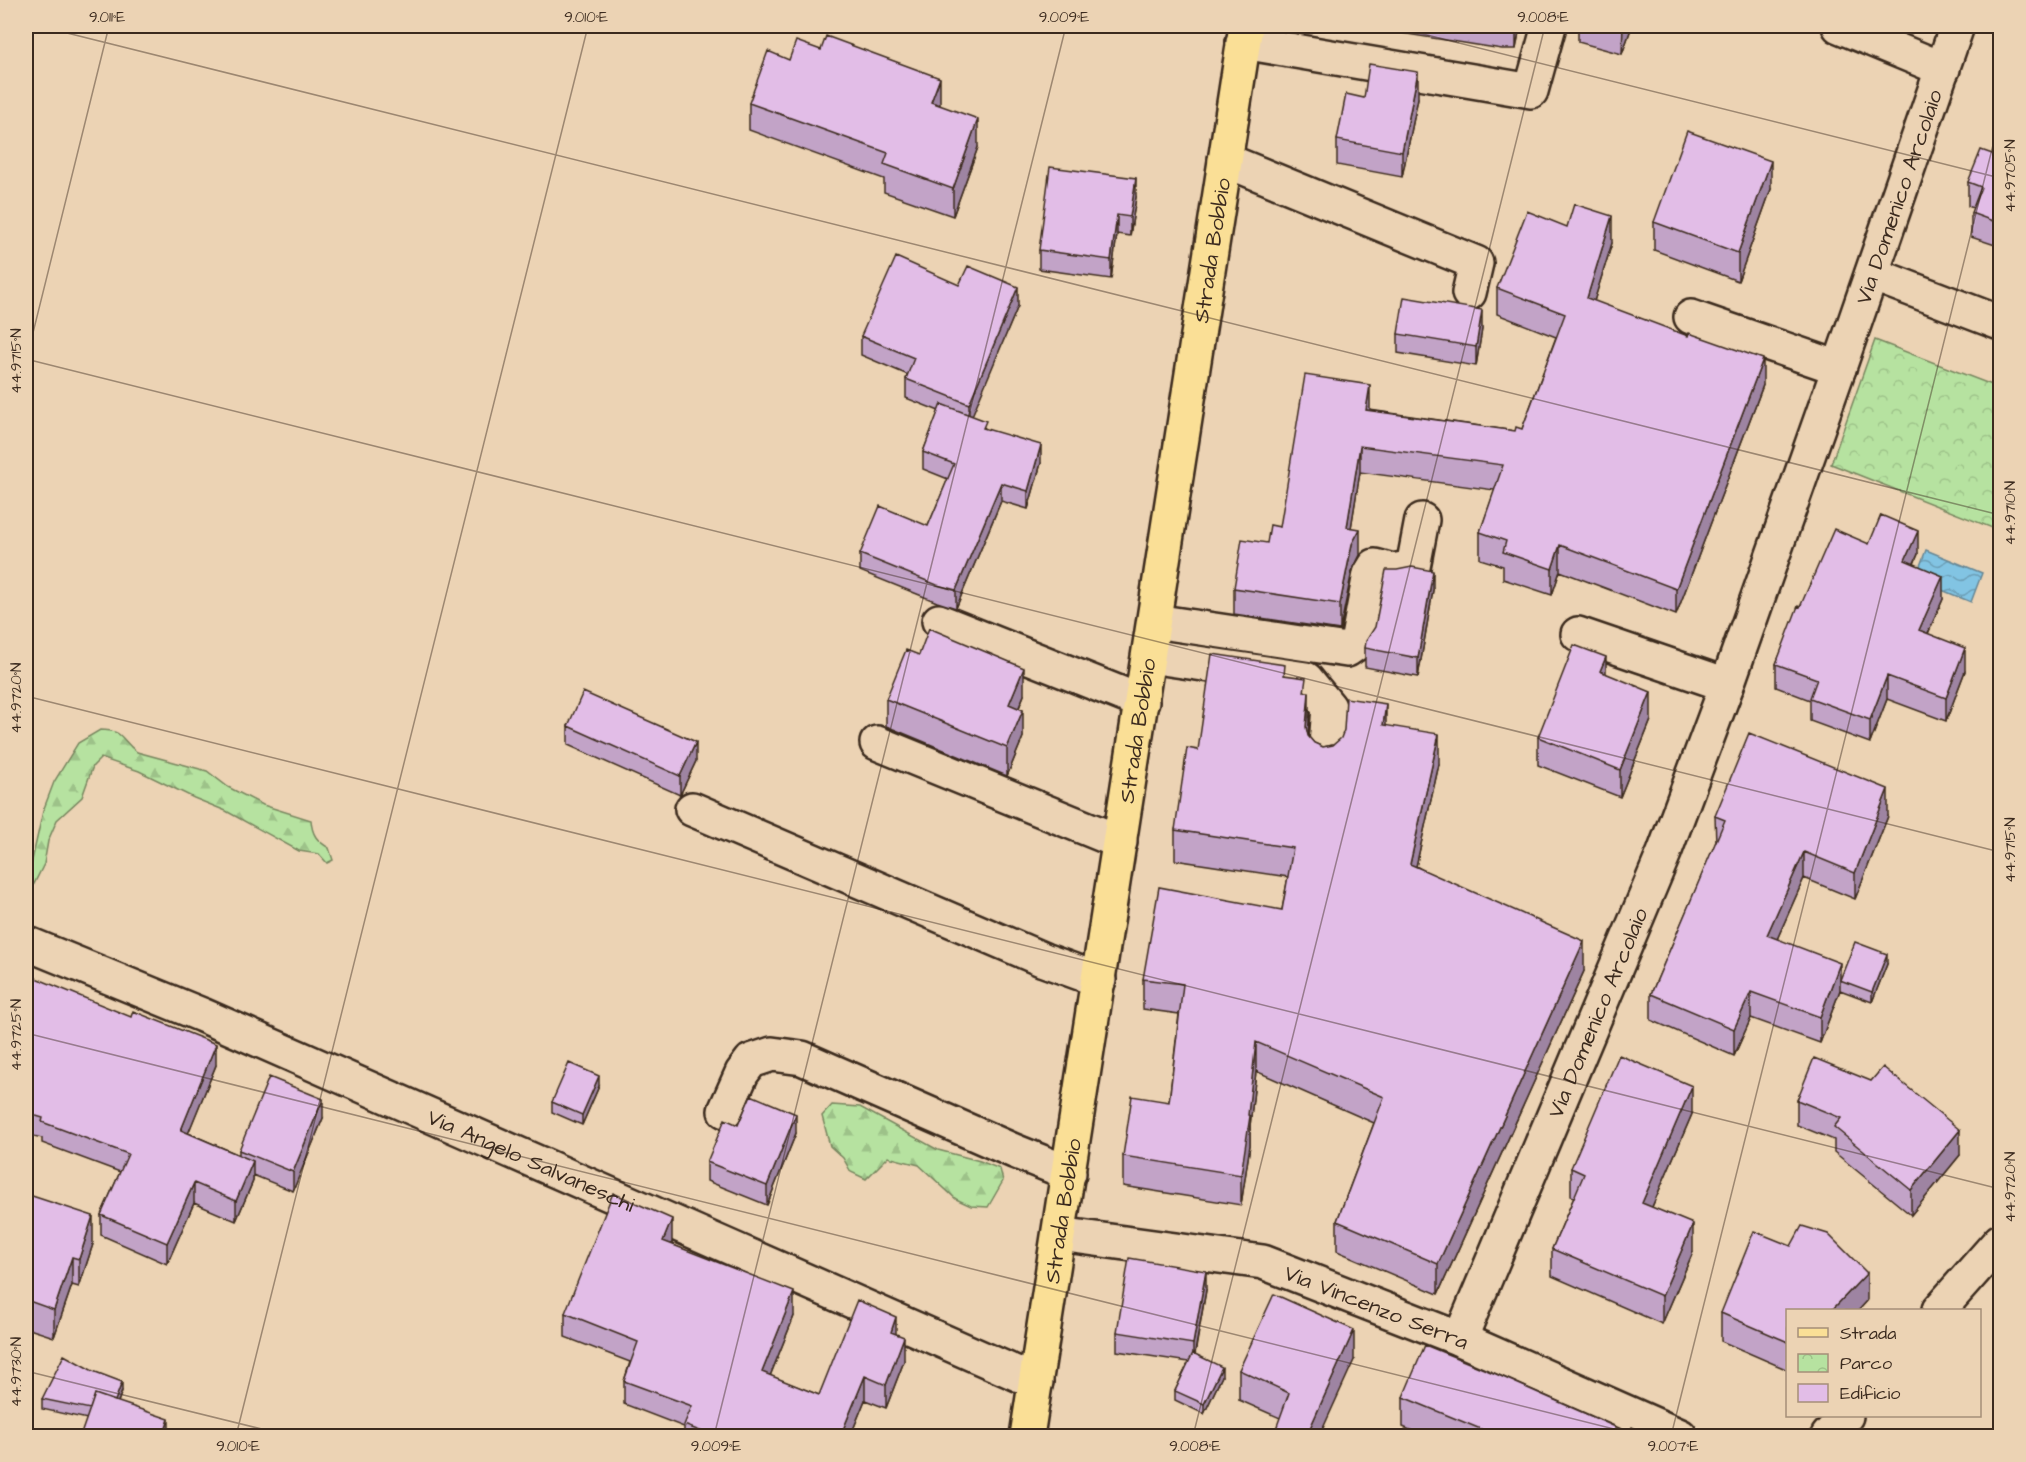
<svg xmlns="http://www.w3.org/2000/svg" width="2026" height="1462" viewBox="0 0 2026 1462" font-family="'Architects Daughter',sans-serif">
<style>
.forest{fill:url(#forest-firs);stroke:#78865f;stroke-width:1.5}
.park{fill:url(#park-crowns);stroke:#78865f;stroke-width:1.5}
.water{fill:url(#water-waves);stroke:#668694;stroke-width:1.5}
.lines{fill:none;stroke-linecap:round;stroke-linejoin:round}
.minor-casing{stroke:#3b2a1e;stroke-width:38}
.major-casing{stroke:#3b2a1e;stroke-width:38}
.minor{stroke:#ecd3b4;stroke-width:33}
.major{stroke:#fadf96;stroke-width:33}
.wall{fill:#c2a3c7;stroke:#3b2a1e;stroke-width:1.5}
.shaded-wall{fill:#9e84a2;stroke:#3b2a1e;stroke-width:1.5}
.building{fill:#e2bde7;stroke:#3b2a1e;stroke-width:1.5}
.ticks{fill:none;stroke:#3b2a1e;stroke-width:1.5;stroke-opacity:0.45}
.labels{text-anchor:middle;stroke-width:6;stroke-linejoin:round;paint-order:stroke}
.street-label{font-size:22px;fill:#3b2a1e;stroke:#ecd3b4}
.neatline{fill:none;stroke:#3b2a1e;stroke-width:2}
.ticks-label{font-size:15px;text-anchor:middle;fill:#3b2a1e}
</style>
<defs>
<pattern id="forest-firs" width="22" height="20" patternUnits="userSpaceOnUse" patternTransform="scale(1.5)"><rect width="22" height="20" fill="#b6e2a0"/><path d="M5 1l3.5 6h-7zM16 11l3.5 6h-7z" fill="#9dc289"/></pattern>
<pattern id="park-crowns" width="20" height="18" patternUnits="userSpaceOnUse" patternTransform="scale(1.5)"><rect width="20" height="18" fill="#b6e2a0"/><path d="M2 6a3 3 0 1 1 6 0M12 15a3 3 0 1 1 6 0" fill="none" stroke="#9dc289"/></pattern>
<pattern id="water-waves" width="16" height="10" patternUnits="userSpaceOnUse" patternTransform="scale(1.5)"><rect width="16" height="10" fill="#82c4e3"/><path d="M0 5q4-4 8 0t8 0" fill="none" stroke="#6c9fb7"/></pattern>
</defs>
<rect width="100%" height="100%" fill="#ecd3b4"/>
<filter id="ink" filterUnits="userSpaceOnUse"><feTurbulence type="fractalNoise" baseFrequency=".0167" numOctaves="2"/><feDisplacementMap in="SourceGraphic" scale="12" xChannelSelector="R" yChannelSelector="G"/><feConvolveMatrix kernelMatrix="1 2 1 2 8 2 1 2 1" color-interpolation-filters="sRGB"/></filter>
<g filter="url(#ink)">
<!-- forest -->
<path class="forest" d="M 100,730 C 125,730 120,740 137,752 L 207,771 L 228,787 L 263,805 L 311,820 C 312,835 317,841 329,848 L 333,860 L 327,863 L 319,854 L 299,851 L 226,811 L 194,798 L 139,771 L 101,758 L 93,766 L 82,797 L 57,820 L 48,841 L 44,864 L 34,884 L 29,874 L 43,811 L 54,782 L 78,743 Z
M 832,1105 L 860,1107 L 938,1150 L 980,1161 L 1000,1169 L 1003,1181 L 988,1207 L 971,1206 L 956,1199 L 919,1165 L 888,1157 L 866,1179 L 851,1172 L 843,1158 L 830,1146 L 822,1116 Z"/>
<!-- park -->
<path class="park" d="M 1875,340 L 2000,388 L 2000,531 L 1831,464 Z"/>
<!-- water -->
<path class="water" d="M 1926,550 L 1982,573 L 1971,602 L 1915,579 Z"/>
<g class="lines">
<defs>
<g id="minor">
<path d="M 1839,26 L 1943,69"/>
<path d="M 1243,42 L 1531,91 L 1549,26"/>
<path d="M 1225,160 L 1476,263 L 1469,293"/>
<path d="M 1872,274 L 2000,323"/>
<path d="M 1691,317 L 1839,368"/>
<path d="M 939,621 L 1142,702"/>
<path d="M 1154,621 L 1347,650 L 1357,643 L 1370,574 L 1375,566 L 1393,571 L 1413,567 L 1422,520"/>
<path d="M 1578,634 L 1727,685"/>
<path d="M 1149,656 L 1306,679 L 1329,707 L 1325,758"/>
<path d="M 877,743 L 1120,842"/>
<path d="M 692,809 L 1044,960 L 1099,980"/>
<path id="s1" d="M 26,943 L 202,1015 L 1036,1382"/>
<path d="M 725,1111 L 742,1073 L 751,1061 L 772,1054 L 802,1058 L 1014,1151 L 1069,1173"/>
<path id="s2" d="M 1059,1234 L 1263,1262 L 1460,1339 L 1680,1436"/>
<path d="M 1939,1310 L 2000,1241"/>
<path id="s3" d="M 1460,1339 L 1664,853 L 1727,685 L 1839,368 L 1957,26"/>
<path d="M 1828,1436 L 1846,1416"/>
</g>
<g id="major">
<path id="s4" d="M 1027,1436 L 1246,26"/>
</g>
</defs>
<!-- minor casing -->
<use href="#minor" class="minor-casing"/>
<!-- major casing -->
<use href="#major" class="major-casing"/>
<!-- minor -->
<use href="#minor" class="minor"/>
<!-- major -->
<use href="#major" class="major"/>
</g>
<!-- wall -->
<path class="wall" d="M 1357,26 L 1520,26 L 1516,49 L 1502,49 Z
M 1578,26 L 1632,26 L 1622,54 L 1578,42 Z
M 789,60 L 940,106 L 978,147 L 953,216 L 884,192 L 884,179 L 749,130 L 749,103 Z
M 1364,98 L 1418,98 L 1402,177 L 1337,165 L 1337,140 Z
M 2001,157 L 2001,247 L 1971,237 L 1971,213 L 1973,208 L 1968,206 L 1968,182 Z
M 1771,189 L 1738,281 L 1654,250 L 1654,222 Z
M 1136,197 L 1130,236 L 1117,234 L 1111,279 L 1039,269 L 1039,250 Z
M 1567,227 L 1612,243 L 1594,301 L 1763,385 L 1676,615 L 1560,571 L 1552,595 L 1503,579 L 1503,566 L 1480,559 L 1480,532 L 1495,490 L 1360,472 L 1351,528 L 1360,555 L 1352,571 L 1340,630 L 1234,614 L 1234,588 L 1267,543 L 1280,527 L 1370,410 L 1515,431 L 1522,429 L 1556,337 L 1497,314 L 1497,288 Z
M 959,285 L 1018,306 L 971,416 L 986,429 L 1041,463 L 1028,509 L 1001,501 L 956,608 L 937,602 L 860,571 L 860,554 L 928,526 L 948,479 L 923,469 L 923,452 L 939,411 L 906,398 L 906,379 L 908,375 L 861,355 L 861,336 Z
M 1482,329 L 1476,366 L 1398,353 L 1398,334 Z
M 1869,544 L 1918,554 L 1914,564 L 1943,599 L 1928,634 L 1965,671 L 1946,721 L 1887,699 L 1870,743 L 1810,721 L 1810,700 L 1776,687 L 1776,664 L 1800,607 Z
M 1433,590 L 1418,677 L 1365,667 L 1365,648 Z
M 1285,675 L 1306,692 L 1309,722 L 1308,736 L 1314,743 L 1323,747 L 1333,745 L 1386,726 L 1439,764 L 1416,866 L 1584,971 L 1438,1294 L 1337,1251 L 1337,1221 L 1374,1123 L 1256,1071 L 1250,1126 L 1250,1145 L 1241,1205 L 1123,1186 L 1123,1156 L 1169,1102 L 1179,1014 L 1143,1009 L 1143,979 L 1282,910 L 1288,877 L 1175,860 L 1175,830 L 1198,750 Z
M 1024,695 L 1019,708 L 1023,737 L 1007,776 L 886,726 L 886,699 Z
M 1651,720 L 1620,797 L 1538,765 L 1538,737 Z
M 568,726 L 696,761 L 680,795 L 568,745 Z
M 1715,816 L 1888,816 L 1855,899 L 1804,878 L 1777,939 L 1840,980 L 1887,964 L 1872,1002 L 1840,990 L 1820,1043 L 1751,1018 L 1734,1056 L 1651,1020 L 1651,994 L 1716,842 Z
M 26,974 L 216,1065 L 188,1133 L 239,1155 L 239,1150 L 323,1118 L 293,1191 L 253,1175 L 253,1181 L 236,1221 L 194,1203 L 167,1264 L 101,1235 L 101,1215 L 120,1172 L 42,1143 L 42,1138 L 26,1134 Z
M 1871,1081 L 1960,1155 L 1911,1215 L 1834,1152 L 1834,1140 L 1797,1125 L 1797,1100 Z
M 599,1086 L 582,1125 L 552,1112 L 552,1102 Z
M 1692,1114 L 1652,1207 L 1693,1252 L 1662,1324 L 1552,1276 L 1552,1249 L 1574,1197 L 1571,1196 L 1571,1168 Z
M 738,1125 L 796,1133 L 767,1205 L 707,1181 L 707,1162 Z
M 26,1194 L 93,1244 L 79,1287 L 72,1285 L 54,1337 L 26,1328 Z
M 672,1242 L 672,1244 L 794,1316 L 770,1376 L 819,1395 L 896,1334 L 904,1361 L 886,1408 L 865,1400 L 850,1437 L 684,1437 L 684,1427 L 624,1404 L 624,1381 L 630,1362 L 565,1337 L 565,1313 Z
M 1206,1290 L 1195,1354 L 1222,1376 L 1204,1414 L 1175,1400 L 1175,1391 L 1189,1362 L 1117,1351 L 1117,1332 Z
M 1867,1301 L 1858,1311 L 1788,1311 L 1788,1370 L 1721,1341 L 1721,1313 Z
M 1354,1360 L 1280,1418 L 1239,1400 L 1239,1370 Z
M 122,1391 L 118,1402 L 169,1437 L 42,1409 L 42,1399 Z
M 1403,1397 L 1629,1433 L 1652,1437 L 1427,1437 L 1403,1427 Z"/>
<!-- shaded-wall -->
<path class="shaded-wall" d="M 1516,26 L 1520,26 L 1516,49 Z
M 1623,26 L 1632,26 L 1622,54 Z
M 1418,72 L 1418,98 L 1402,177 L 1402,152 Z
M 940,78 L 940,105 L 931,102 Z
M 978,119 L 978,147 L 953,216 L 953,189 Z
M 1771,161 L 1771,189 L 1738,281 L 1738,253 Z
M 1136,178 L 1136,197 L 1130,236 L 1130,217 Z
M 1117,215 L 1117,234 L 1111,279 L 1111,260 Z
M 1612,216 L 1612,243 L 1587,324 L 1587,298 Z
M 1018,287 L 1018,306 L 969,423 L 969,404 Z
M 1482,310 L 1482,329 L 1476,366 L 1476,347 Z
M 1763,359 L 1763,385 L 1676,615 L 1676,589 Z
M 1370,385 L 1370,411 L 1366,410 Z
M 1041,445 L 1041,463 L 1028,509 L 1028,491 Z
M 1360,446 L 1360,472 L 1347,553 L 1347,527 Z
M 1001,483 L 1001,501 L 956,608 L 956,590 Z
M 1360,529 L 1360,555 L 1352,571 L 1340,630 L 1340,604 L 1352,544 Z
M 1918,531 L 1918,554 L 1905,583 L 1905,560 Z
M 1560,545 L 1560,571 L 1552,595 L 1552,569 Z
M 1433,571 L 1433,590 L 1418,677 L 1418,658 Z
M 1943,576 L 1943,599 L 1919,653 L 1919,630 Z
M 1965,648 L 1965,671 L 1946,721 L 1946,698 Z
M 1606,657 L 1606,685 L 1600,671 Z
M 1024,668 L 1024,695 L 1009,731 L 1009,704 Z
M 1887,676 L 1887,699 L 1870,743 L 1870,720 Z
M 1309,692 L 1309,722 L 1306,757 L 1306,727 Z
M 1651,692 L 1651,720 L 1620,797 L 1620,770 Z
M 1386,704 L 1386,734 L 1383,725 Z
M 1023,710 L 1023,737 L 1007,776 L 1007,748 Z
M 1439,734 L 1439,764 L 1410,893 L 1410,864 Z
M 696,742 L 696,761 L 680,795 L 680,776 Z
M 1888,789 L 1888,816 L 1855,899 L 1855,873 Z
M 1804,852 L 1804,878 L 1767,962 L 1767,935 Z
M 1584,941 L 1584,971 L 1438,1294 L 1438,1264 Z
M 1887,954 L 1887,964 L 1872,1002 L 1872,992 Z
M 1840,963 L 1840,990 L 1820,1043 L 1820,1017 Z
M 1751,992 L 1751,1018 L 1734,1056 L 1734,1029 Z
M 1256,1042 L 1256,1071 L 1250,1126 L 1250,1145 L 1241,1205 L 1241,1175 Z
M 216,1044 L 216,1065 L 181,1151 L 181,1130 Z
M 599,1076 L 599,1086 L 582,1125 L 582,1115 Z
M 1692,1086 L 1692,1114 L 1642,1230 L 1642,1203 Z
M 323,1099 L 323,1118 L 293,1191 L 293,1172 Z
M 796,1114 L 796,1133 L 767,1205 L 767,1186 Z
M 1960,1130 L 1960,1155 L 1911,1215 L 1911,1190 Z
M 253,1161 L 253,1181 L 236,1221 L 236,1201 Z
M 194,1183 L 194,1203 L 167,1264 L 167,1243 Z
M 93,1216 L 93,1244 L 79,1287 L 79,1259 Z
M 672,1219 L 672,1242 L 663,1265 L 663,1241 Z
M 1693,1224 L 1693,1252 L 1662,1324 L 1662,1296 Z
M 72,1257 L 72,1285 L 54,1337 L 54,1310 Z
M 1206,1271 L 1206,1290 L 1193,1363 L 1193,1344 Z
M 1867,1273 L 1867,1301 L 1858,1311 L 1831,1311 Z
M 794,1292 L 794,1316 L 762,1396 L 762,1372 Z
M 896,1317 L 896,1341 L 891,1332 Z
M 1354,1330 L 1354,1360 L 1319,1437 L 1310,1428 Z
M 904,1337 L 904,1361 L 886,1408 L 886,1385 Z
M 1222,1367 L 1222,1376 L 1204,1414 L 1204,1404 Z
M 865,1376 L 865,1400 L 850,1437 L 840,1437 Z
M 122,1382 L 122,1391 L 110,1423 L 110,1413 Z
M 32,1385 L 32,1413 L 26,1430 L 26,1402 Z
M 169,1419 L 169,1437 L 163,1437 Z"/>
<!-- building -->
<path class="building" d="M 826,36 L 940,78 L 931,102 L 978,119 L 953,189 L 884,164 L 888,153 L 749,103 L 768,51 L 789,60 L 796,41 L 821,50 Z
M 1369,64 L 1418,72 L 1402,152 L 1337,140 L 1346,94 L 1364,98 Z
M 1687,131 L 1771,161 L 1738,253 L 1654,222 Z
M 1981,150 L 2001,157 L 2001,224 L 1971,213 L 1981,187 L 1968,182 Z
M 1050,167 L 1136,178 L 1130,217 L 1117,215 L 1111,260 L 1039,250 Z
M 1574,204 L 1612,216 L 1587,298 L 1688,336 L 1689,333 L 1763,359 L 1676,589 L 1560,545 L 1552,569 L 1503,552 L 1506,541 L 1480,532 L 1503,465 L 1360,446 L 1347,527 L 1360,529 L 1352,544 L 1340,604 L 1234,588 L 1242,539 L 1267,543 L 1270,525 L 1280,527 L 1305,375 L 1370,385 L 1366,410 L 1515,431 L 1516,427 L 1522,429 L 1565,314 L 1497,288 L 1527,211 L 1567,227 Z
M 896,257 L 959,285 L 968,266 L 1018,287 L 969,404 L 906,379 L 914,358 L 861,336 Z
M 1404,297 L 1482,310 L 1476,347 L 1398,334 Z
M 941,404 L 986,421 L 983,428 L 1041,445 L 1028,491 L 1001,483 L 956,590 L 937,585 L 860,554 L 880,506 L 928,526 L 954,464 L 923,452 Z
M 1881,515 L 1918,531 L 1905,560 L 1943,576 L 1919,630 L 1965,648 L 1946,698 L 1887,676 L 1870,720 L 1810,698 L 1817,679 L 1776,664 L 1798,606 L 1800,607 L 1834,529 L 1869,544 Z
M 1412,567 L 1433,571 L 1418,658 L 1365,648 L 1366,641 L 1375,627 L 1386,570 L 1397,570 Z
M 929,628 L 1024,668 L 1009,704 L 1023,710 L 1007,748 L 886,699 L 906,650 L 919,655 Z
M 1574,645 L 1606,657 L 1600,671 L 1651,692 L 1620,770 L 1538,737 Z
M 1212,654 L 1285,665 L 1284,675 L 1306,678 L 1304,692 L 1309,692 L 1306,727 L 1308,736 L 1314,743 L 1323,747 L 1333,745 L 1341,738 L 1344,730 L 1346,698 L 1386,704 L 1383,725 L 1439,734 L 1410,864 L 1584,941 L 1438,1264 L 1337,1221 L 1384,1097 L 1256,1042 L 1248,1115 L 1250,1116 L 1241,1175 L 1123,1156 L 1132,1096 L 1169,1102 L 1183,984 L 1143,979 L 1159,887 L 1282,910 L 1293,848 L 1175,830 L 1187,748 L 1198,750 Z
M 583,692 L 696,742 L 680,776 L 568,726 Z
M 1749,733 L 1888,789 L 1855,873 L 1804,852 L 1767,935 L 1840,963 L 1820,1017 L 1751,992 L 1734,1029 L 1651,994 L 1725,820 L 1715,816 Z
M 1855,942 L 1887,954 L 1872,992 L 1840,980 Z
M 26,974 L 131,1017 L 133,1011 L 216,1044 L 181,1130 L 253,1161 L 236,1201 L 194,1183 L 167,1243 L 101,1215 L 128,1154 L 42,1122 L 43,1118 L 26,1113 Z
M 1619,1055 L 1692,1086 L 1642,1203 L 1693,1224 L 1662,1296 L 1552,1249 L 1584,1174 L 1571,1168 Z
M 1814,1058 L 1871,1081 L 1883,1067 L 1960,1130 L 1911,1190 L 1834,1127 L 1841,1118 L 1797,1100 Z
M 569,1063 L 599,1076 L 582,1115 L 552,1102 Z
M 269,1077 L 323,1099 L 293,1172 L 239,1150 Z
M 751,1095 L 796,1114 L 767,1186 L 707,1162 L 725,1119 L 738,1125 Z
M 613,1193 L 672,1219 L 663,1241 L 794,1292 L 762,1372 L 819,1395 L 857,1300 L 896,1317 L 891,1332 L 904,1337 L 886,1385 L 865,1376 L 840,1437 L 716,1437 L 684,1425 L 692,1406 L 624,1381 L 638,1342 L 565,1313 Z
M 26,1194 L 93,1216 L 79,1259 L 72,1257 L 54,1310 L 26,1300 Z
M 1802,1226 L 1828,1234 L 1867,1273 L 1831,1311 L 1788,1311 L 1788,1342 L 1721,1313 L 1754,1231 L 1791,1246 Z
M 1129,1258 L 1206,1271 L 1193,1344 L 1117,1332 Z
M 1274,1294 L 1354,1330 L 1310,1428 L 1332,1437 L 1273,1437 L 1289,1393 L 1239,1370 Z
M 1425,1345 L 1496,1374 L 1629,1433 L 1632,1427 L 1652,1437 L 1500,1437 L 1403,1397 Z
M 1193,1353 L 1222,1367 L 1204,1404 L 1175,1391 Z
M 64,1355 L 93,1371 L 122,1382 L 115,1401 L 95,1394 L 90,1409 L 42,1399 Z
M 26,1382 L 32,1385 L 26,1402 Z
M 95,1394 L 169,1419 L 163,1437 L 80,1437 Z"/>
</g>
<!-- ticks -->
<path class="ticks" d="M 39,26 L 2000,515M 1391,26 L 2000,178M 26,359 L 2000,852M 26,361 L 109,26M 26,696 L 2000,1189M 26,1033 L 1642,1436M 26,1371 L 290,1436M 236,1436 L 588,26M 714,1436 L 1066,26M 1193,1436 L 1545,26M 1671,1436 L 2000,117"/>
<g class="labels">
<!-- street labels -->
<g class="street-label">
<text dy="8" stroke="none"><textPath href="#s3" startOffset="1224">Via Domenico Arcolaio</textPath></text>
<text dy="8" stroke="none"><textPath href="#s4" startOffset="1200">Strada Bobbio</textPath></text>
<text dy="8" stroke="none"><textPath href="#s4" startOffset="714">Strada Bobbio</textPath></text>
<text dy="8" stroke="none"><textPath href="#s3" startOffset="354">Via Domenico Arcolaio</textPath></text>
<text dy="8" stroke="none"><textPath href="#s1" startOffset="550">Via Angelo Salvaneschi</textPath></text>
<text dy="8" stroke="none"><textPath href="#s4" startOffset="228">Strada Bobbio</textPath></text>
<text dy="8" stroke="none"><textPath href="#s2" startOffset="328">Via Vincenzo Serra</textPath></text>
</g>
</g>
<!-- margin -->
<rect width="2026" height="1462" fill="none" stroke="#ecd3b4" stroke-width="66"/>
<!-- legend -->
<rect x="1786" y="1309" width="195" height="108" fill="#ecd3b4" stroke="#a58f78" stroke-width="1.5"/>
<rect x="1798" y="1328" width="30" height="9" fill="#fadf96" stroke="#a58f78" stroke-width="1.5"/>
<text x="1840" y="1339" font-size="18" fill="#3b2a1e">Strada</text>
<rect x="1798" y="1354" width="30" height="18" fill="url(#park-crowns)" stroke="#a58f78" stroke-width="1.5"/>
<text x="1840" y="1369" font-size="18" fill="#3b2a1e">Parco</text>
<rect x="1798" y="1384" width="30" height="18" fill="#e2bde7" stroke="#a58f78" stroke-width="1.5"/>
<text x="1840" y="1399" font-size="18" fill="#3b2a1e">Edificio</text>
<rect x="33" y="33" width="1960" height="1396" class="neatline"/>
<g class="ticks-label">
<text x="107" y="22">9.011°E</text>
<text x="586" y="22">9.010°E</text>
<text x="1064" y="22">9.009°E</text>
<text x="1543" y="22">9.008°E</text>
<text transform="translate(2010 176) rotate(-90)" y="5">44.9705°N</text>
<text transform="translate(16 361) rotate(-90)" y="5">44.9715°N</text>
<text transform="translate(2010 513) rotate(-90)" y="5">44.9710°N</text>
<text transform="translate(16 698) rotate(-90)" y="5">44.9720°N</text>
<text transform="translate(2010 850) rotate(-90)" y="5">44.9715°N</text>
<text transform="translate(16 1035) rotate(-90)" y="5">44.9725°N</text>
<text transform="translate(2010 1187) rotate(-90)" y="5">44.9720°N</text>
<text transform="translate(16 1372) rotate(-90)" y="5">44.9730°N</text>
<text x="238" y="1451">9.010°E</text>
<text x="716" y="1451">9.009°E</text>
<text x="1195" y="1451">9.008°E</text>
<text x="1673" y="1451">9.007°E</text>
</g>
</svg>
